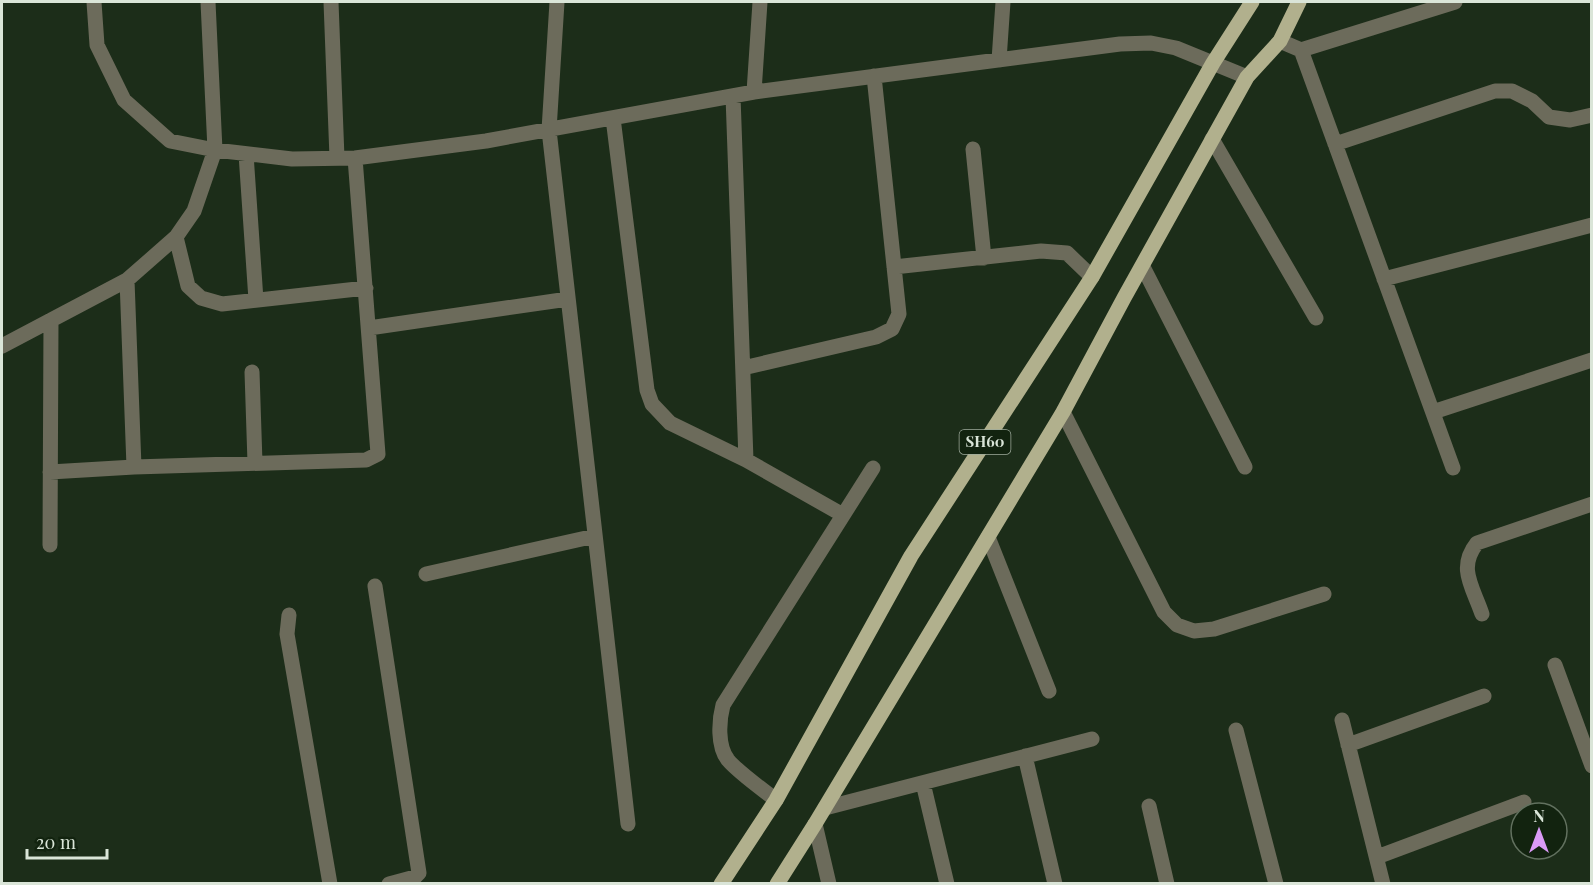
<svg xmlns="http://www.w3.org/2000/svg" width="1593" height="885" viewBox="0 0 1593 885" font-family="'Playfair Display',serif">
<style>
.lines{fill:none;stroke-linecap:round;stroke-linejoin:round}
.minor{stroke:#6c6b5b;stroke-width:15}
.major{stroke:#b1b08d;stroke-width:15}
.labels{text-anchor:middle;stroke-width:4.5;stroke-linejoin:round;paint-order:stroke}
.shield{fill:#12230f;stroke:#9eab9c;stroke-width:1.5}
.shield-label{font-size:15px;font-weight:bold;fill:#dae5d8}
</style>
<rect width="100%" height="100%" fill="#1c2d19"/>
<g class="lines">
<!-- minor -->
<path class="minor" d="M 94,2 L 97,45 L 124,100 L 170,141 L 215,150 L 292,159 L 355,158 L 486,141 L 754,92 L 1120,44 L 1151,43 L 1176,48 L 1247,77
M 331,2 L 337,158
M 557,2 L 549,130 L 628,824
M 1280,41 L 1301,50 L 1455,2
M 1301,50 L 1453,468
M 999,60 L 1003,2
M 754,92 L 760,2
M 733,96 L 746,460
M 613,118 L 647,390 L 652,404 L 670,423 L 746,460 L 843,515
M 1212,139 L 1316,318
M 1335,144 L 1495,91 L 1512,91 L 1532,101 L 1549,117 L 1570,120 L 1592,115
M 973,149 L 984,258
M 246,154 L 256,300
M 176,237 L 188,286 L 201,298 L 222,304 L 366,288
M 894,267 L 1041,251 L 1067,253 L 1092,277
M 1143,267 L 1245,467
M 1384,279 L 1592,225
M 127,280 L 134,467
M 369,328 L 568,299
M 2,346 L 127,280 L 176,237 L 194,211 L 215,150 L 208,2
M 743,368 L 876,337 L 892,329 L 899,314 L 874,76
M 252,372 L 255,463
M 1063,412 L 1164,612 L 1177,625 L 1194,631 L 1214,629 L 1324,594
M 1433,412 L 1592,360
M 50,472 L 134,467 L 366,460 L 378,454 L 355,158
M 988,537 L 1049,691
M 50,545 L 51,320
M 426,574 L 595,536
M 375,586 L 419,873 L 415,877 L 389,884
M 1482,614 C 1473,587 1457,568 1477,543 L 1592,504
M 289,615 L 287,634 L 330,884
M 1555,665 L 1592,766
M 1342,720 L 1383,884
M 1236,730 L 1276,884
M 1348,745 L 1484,696
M 1025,756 L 1055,884
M 923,783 L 947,884
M 776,800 C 762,789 739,773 728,760 C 717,746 719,720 723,705 L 873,468
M 1149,806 L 1167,884
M 825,808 L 1092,739
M 815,824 L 829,884
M 1377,857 L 1524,802"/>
<!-- major -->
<path class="major" d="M 721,884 L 776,800 L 911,556 L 1092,277 L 1213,63 L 1252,2
M 777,884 L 815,824 L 1063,412 L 1124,298 L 1247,77 L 1280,41 L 1299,2"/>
</g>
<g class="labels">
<!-- shield labels -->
<rect class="shield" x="959.5" y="430" width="51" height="24" rx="4.5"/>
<g class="shield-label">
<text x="985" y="447">SH60</text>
</g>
</g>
<!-- border -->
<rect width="1593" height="885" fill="none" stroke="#dae5d8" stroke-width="6"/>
<!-- north arrow -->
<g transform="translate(1539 831)"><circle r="28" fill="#12230f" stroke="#62715f" stroke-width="1.5"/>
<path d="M0-4.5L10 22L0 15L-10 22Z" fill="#da9af6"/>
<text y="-9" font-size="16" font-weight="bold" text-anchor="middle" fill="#dae5d8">N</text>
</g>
<!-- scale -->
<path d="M27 849v9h80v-9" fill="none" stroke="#dae5d8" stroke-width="3"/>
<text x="36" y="849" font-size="18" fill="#dae5d8" stroke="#12230f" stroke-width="4.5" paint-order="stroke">20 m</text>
</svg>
